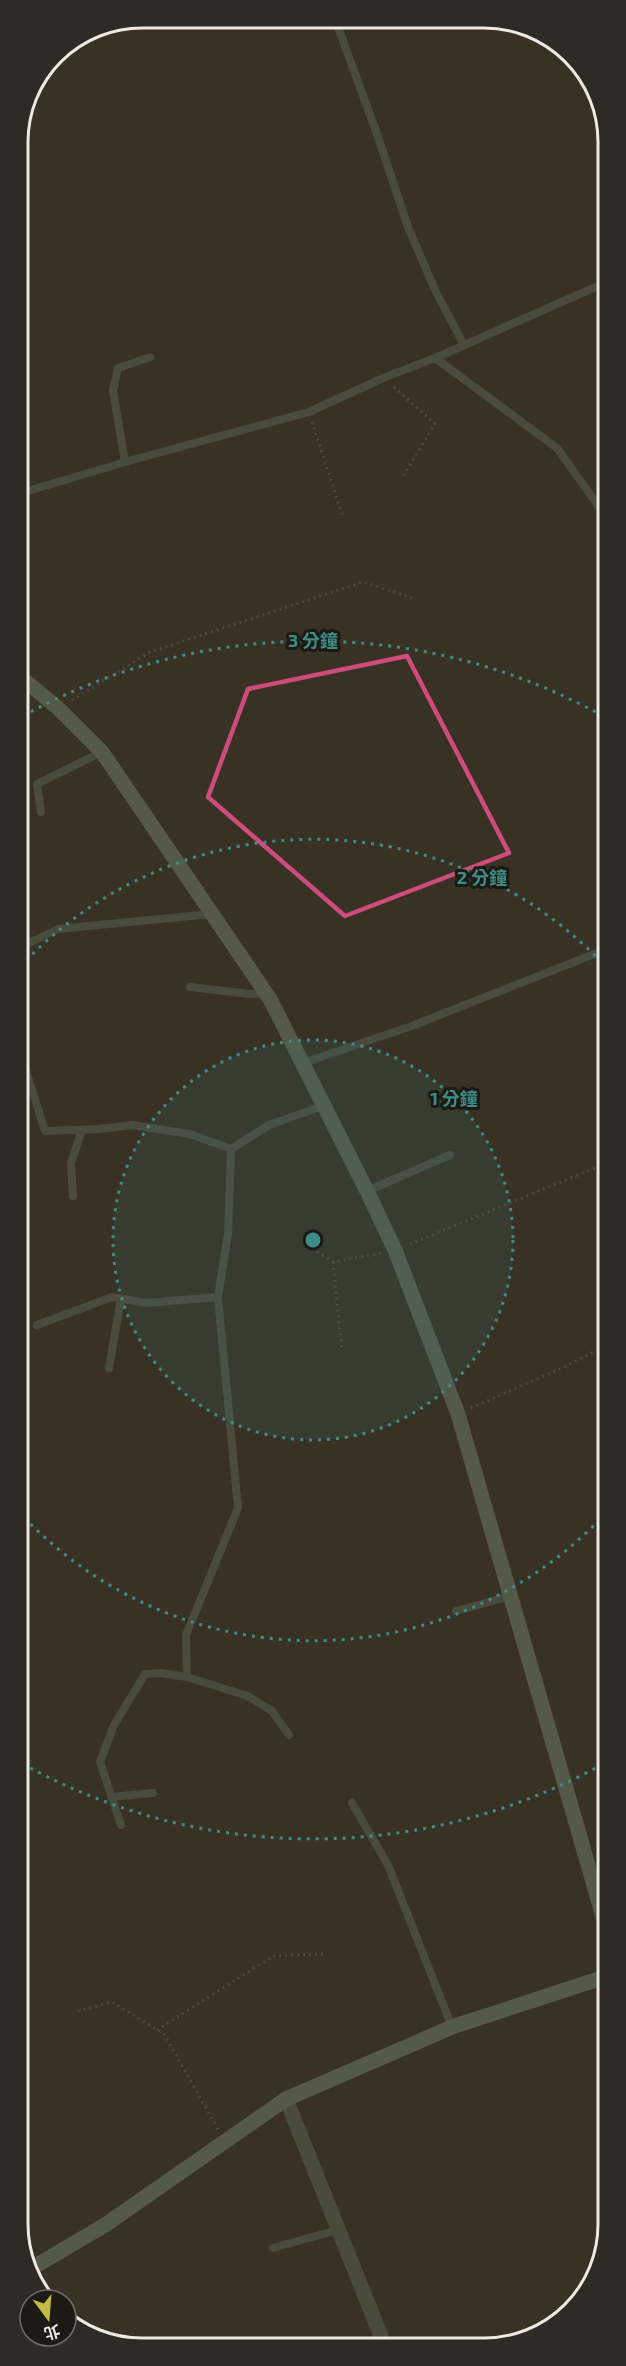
<svg xmlns="http://www.w3.org/2000/svg" width="626" height="2366" viewBox="0 0 626 2366" font-family="'Exo 2','Noto Sans TC',sans-serif">
<style>
.lines{fill:none;stroke-linecap:round;stroke-linejoin:round}
.path{stroke:#726b60;stroke-width:3;stroke-dasharray:1.5 4.5;stroke-linecap:butt}
.lane{stroke:#5e6a5c;stroke-width:8}
.street{stroke:#5e6a5c;stroke-width:15}
.secondary{stroke:#758974;stroke-width:15}
.marked{fill:none;stroke:#cd4c7c;stroke-width:4.5;stroke-linejoin:round}
.ring{fill:none;stroke:#3c8d85;stroke-width:3;stroke-dasharray:3 6}
.rim{fill:none;stroke:#eee9e1;stroke-width:3}
.centre{fill:#3c8d85;stroke:#1d1914;stroke-width:3}
.ring-label{font-size:18px;text-anchor:middle;font-weight:bold;fill:#3c8d85;stroke:#1d1914;stroke-width:6;stroke-linejoin:round;paint-order:stroke}
</style>
<rect width="100%" height="100%" fill="#393124"/>
<g class="lines">
<!-- path -->
<path class="path" d="M 394,387 L 435,424 L 402,478
M 312,422 L 342,514
M 72,700 L 150,652 L 363,582 L 412,598
M 410,1244 L 607,1163
M 307,1245 L 333,1262 L 381,1253
M 333,1262 L 342,1351
M 471,1408 L 562,1368 L 607,1345
M 78,2011 L 112,2002 L 164,2034 L 218,2129
M 157,2030 L 273,1956 L 325,1954"/>
<!-- lane -->
<path class="lane" d="M 335,19 L 376,131 L 408,227 L 436,292 L 464,345
M 435,358 L 557,448 L 607,518
M 125,462 L 113,390 L 118,368 L 150,357
M 18,494 L 125,462 L 309,412 L 383,378 L 435,358 L 607,282
M 41,812 L 37,784 L 102,752
M 19,948 L 58,929 L 211,914
M 190,987 L 250,994 L 266,993
M 19,1049 L 45,1131 L 99,1129 L 132,1125 L 190,1134 L 231,1149
M 303,1063 L 409,1027 L 607,949
M 367,1191 L 450,1155
M 73,1196 L 71,1163 L 82,1130
M 37,1325 L 112,1297 L 147,1303 L 218,1297
M 109,1368 L 121,1299
M 456,1611 L 510,1596
M 187,1677 L 248,1696 L 272,1711 L 289,1735
M 111,1797 L 153,1793
M 352,1803 L 388,1865 L 452,2027
M 121,1825 L 100,1762 L 114,1725 L 145,1674 L 161,1673 L 187,1677 L 186,1635 L 238,1508 L 218,1297 L 228,1234 L 231,1149 L 269,1125 L 323,1106
M 594,1886 L 608,1882
M 273,2248 L 338,2230"/>
<!-- street -->
<path class="street" d="M 286,2099 L 385,2346"/>
<!-- secondary -->
<path class="secondary" d="M 18,675 L 58,708 L 102,752 L 270,999 L 367,1191 L 395,1250 L 458,1414 L 608,1934
M 32,2268 L 105,2225 L 286,2099 L 452,2027 L 608,1976"/>
</g>
<!-- marked area -->
<path d="M0 0H626V2366H0ZM 407,656 L 509,853 L 345,916 L 208,797 L 248,689 Z" fill="#393124" fill-opacity=".55" fill-rule="evenodd"/>
<path class="marked" d="M 407,656 L 509,853 L 345,916 L 208,797 L 248,689 Z"/>
<!-- distance rings -->
<circle cx="313" cy="1240" r="200" fill="#3c8d85" fill-opacity=".12"/>
<g class="ring">
<circle cx="313" cy="1240" r="200"/>
<path d="M606 1513A400 400 0 0 1 20 1513M20 967A400 400 0 0 1 606 967"/>
<path d="M603 1764A599 599 0 0 1 23 1764M23 716A599 599 0 0 1 603 716"/>
</g>
<!-- crop -->
<path d="M0 0H626V2366H0ZM142 28H484A114 114 0 0 1 598 142V2224A114 114 0 0 1 484 2338H142A114 114 0 0 1 28 2224V142A114 114 0 0 1 142 28Z" fill="#2e2a24" fill-rule="evenodd"/>
<path class="rim" d="M142 28H484A114 114 0 0 1 598 142V2224A114 114 0 0 1 484 2338H142A114 114 0 0 1 28 2224V142A114 114 0 0 1 142 28Z"/>
<circle cx="313" cy="1240" r="9" class="centre"/>
<g class="ring-label">
<text x="313" y="647">3 分鐘</text>
<text x="482" y="884">2 分鐘</text>
<text x="454" y="1105">1 分鐘</text>
</g>
<!-- north arrow -->
<g transform="translate(48 2318) rotate(164)"><circle r="28" fill="#1d1914" stroke="#716c66" stroke-width="1.5"/>
<path d="M0-4.5L10 22L0 15L-10 22Z" fill="#c1bd40"/>
<text y="-9" font-size="16" font-weight="bold" text-anchor="middle" fill="#eee9e1">北</text>
</g>
</svg>
